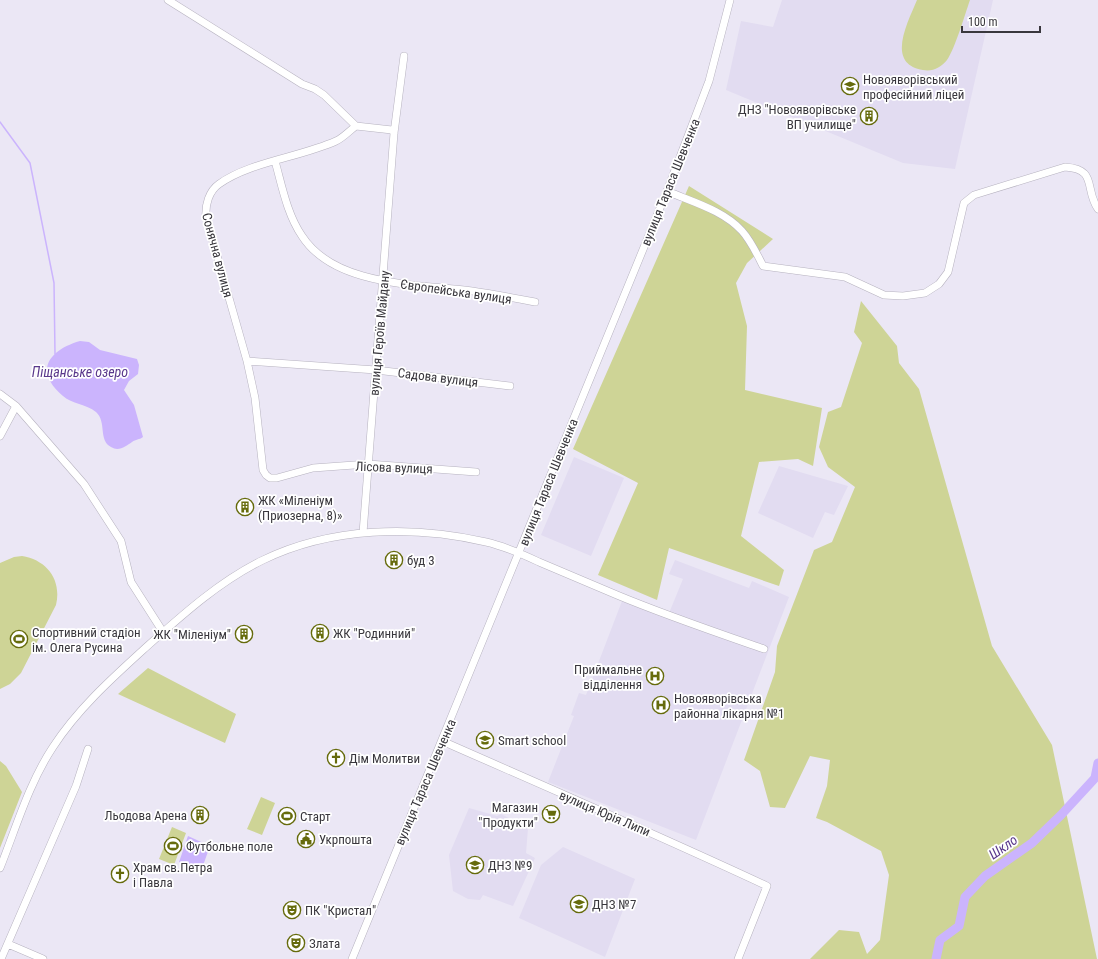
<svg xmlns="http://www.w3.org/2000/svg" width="1098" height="959" viewBox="0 0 1098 959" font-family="'Roboto Condensed',sans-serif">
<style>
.built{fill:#e2dcf1}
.green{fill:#ced496}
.water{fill:#cbb4fd}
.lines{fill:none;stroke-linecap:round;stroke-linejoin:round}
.stream{stroke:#cbb4fd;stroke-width:1.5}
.river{stroke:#cbb4fd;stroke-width:9}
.minor-casing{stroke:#b6b2bf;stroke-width:8}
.minor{stroke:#fff;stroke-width:7}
.labels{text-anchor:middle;stroke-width:3.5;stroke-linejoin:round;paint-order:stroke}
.poi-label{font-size:13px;fill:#39373d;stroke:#fff;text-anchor:start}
.street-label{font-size:13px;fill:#39373d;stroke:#fff}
.water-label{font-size:14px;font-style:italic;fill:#59378b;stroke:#fff}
</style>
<rect width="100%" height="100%" fill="#ebe7f5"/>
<!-- built -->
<path class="built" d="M 782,0 L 993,0 L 955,169 L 903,163 L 726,90 L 741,21 L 773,27 Z
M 574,457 L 624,478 L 591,556 L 541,535 Z
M 779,466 L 848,486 L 834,515 L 825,512 L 813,538 L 758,513 Z
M 675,560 L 749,588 L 752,581 L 789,597 L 696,840 L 548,782 L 574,716 L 571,715 L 579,693 L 586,695 L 622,601 L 667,618 L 683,579 L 669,574 Z
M 469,808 L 497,816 L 501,814 L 528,828 L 526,853 L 535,858 L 513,906 L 483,895 L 480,900 L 468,899 L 453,891 L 449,855 Z
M 563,847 L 635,879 L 605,957 L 519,918 L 541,865 Z"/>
<!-- green -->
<path class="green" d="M 917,0 L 970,0 C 965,14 955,49 947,60 C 941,67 933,72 923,70 C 885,64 908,22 917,0 Z
M 689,186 L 773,239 L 747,263 L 736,283 L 747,326 L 745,390 L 822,408 L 813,466 L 798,459 L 759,462 L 741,536 L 784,570 L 779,586 L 669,548 L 657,600 L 598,575 L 638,483 L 573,449 Z
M 861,301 L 897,346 L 899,363 L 919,389 L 992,646 L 1052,745 L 1097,959 L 810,959 L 839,930 L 859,932 L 867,954 L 880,940 L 889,875 L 881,851 L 827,822 L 816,818 L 827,786 L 830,760 L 810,756 L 785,808 L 770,807 L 760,771 L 744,760 L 775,672 L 777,646 L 814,550 L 832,542 L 855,487 L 828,467 L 819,447 L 828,412 L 841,407 L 862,343 L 854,332 Z
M 22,556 C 47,560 62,580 56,605 L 21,673 L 10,684 L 0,689 L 0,563 L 14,557 Z
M 148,668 L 236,714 L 225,743 L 118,694 Z
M 0,761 L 6,766 L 22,792 L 0,848 Z
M 261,797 L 275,803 L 262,835 L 247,829 Z
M 172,827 L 186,833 L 174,865 L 159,859 Z"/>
<!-- water -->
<path class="water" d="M 80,341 L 89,342 L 100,350 L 137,359 L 139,365 L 138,374 L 129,381 L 124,390 L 134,405 L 143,437 C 139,440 136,439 132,442 C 126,446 119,452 111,447 C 98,440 107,422 96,412 C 86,404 72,404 63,396 C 33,371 49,350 80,341 Z
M 188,836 L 210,846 L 200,874 L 179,862 Z"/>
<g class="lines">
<!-- stream -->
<path class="stream" d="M 0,122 L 30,163 L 54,283 L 55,354"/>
<!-- river -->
<path class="river" d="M 936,959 L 940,940 L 959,926 L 965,897 L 985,876 L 1032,843 L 1061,815 L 1095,778 L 1098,763"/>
<defs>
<path id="minor" d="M 168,0 L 302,84 L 315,89 L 324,95 L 356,126 L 392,130 L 394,133
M 356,126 C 349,131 343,138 336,141 C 301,157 249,162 219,184 C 209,191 205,205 206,217 L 247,361 L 255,398 L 263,470 L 266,475 L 270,478 L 277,478 L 313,468 L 368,464 L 476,472
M 275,161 C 282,186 287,214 302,236 C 335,287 419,284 472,291 C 493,294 514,298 535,302
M 667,191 C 692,202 723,210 742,231 C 751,241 757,254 763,266 L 845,277 L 884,295 L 903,296 L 925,293 L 939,284 L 948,272 L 964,203 L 974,195 L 1065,167 C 1098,169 1084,189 1098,209
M 247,361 L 376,370 L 510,386
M 0,394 L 16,406 L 84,484 L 121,541 L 131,582 L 163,632
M 0,436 L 16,406
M 363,533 L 394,133 L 404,56
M 442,741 C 551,789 660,836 767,886 L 738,959
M 0,868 C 16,828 29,783 53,747 C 77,710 110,680 143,650 C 180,617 218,582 263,560 C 331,527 413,525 486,542 C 504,546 522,554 539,562 C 565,573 591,584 617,595 C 665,615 715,632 764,649
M 8,944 L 43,959
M 1,959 L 76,786 L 88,749
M 352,959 L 667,191 L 709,81 L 730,0"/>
</defs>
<!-- minor casing -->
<use href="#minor" class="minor-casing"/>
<!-- minor -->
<use href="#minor" class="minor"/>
</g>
<!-- icons -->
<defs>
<symbol id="university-ring" viewBox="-11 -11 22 22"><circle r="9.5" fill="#fff" stroke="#666b0c" stroke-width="1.5"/><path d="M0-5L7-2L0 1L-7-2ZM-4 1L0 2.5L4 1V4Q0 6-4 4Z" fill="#666b0c"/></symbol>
<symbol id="building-ring" viewBox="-11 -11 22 22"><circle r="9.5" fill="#fff" stroke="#666b0c" stroke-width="1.5"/><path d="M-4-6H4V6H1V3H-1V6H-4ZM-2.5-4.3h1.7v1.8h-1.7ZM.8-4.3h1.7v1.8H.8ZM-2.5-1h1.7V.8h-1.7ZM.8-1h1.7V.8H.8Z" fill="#666b0c"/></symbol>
<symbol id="stadium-ring" viewBox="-11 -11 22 22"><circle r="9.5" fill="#fff" stroke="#666b0c" stroke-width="1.5"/><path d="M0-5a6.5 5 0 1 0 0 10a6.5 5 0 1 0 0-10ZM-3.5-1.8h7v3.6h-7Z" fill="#666b0c"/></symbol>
<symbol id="hospital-ring" viewBox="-11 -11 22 22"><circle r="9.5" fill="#fff" stroke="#666b0c" stroke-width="1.5"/><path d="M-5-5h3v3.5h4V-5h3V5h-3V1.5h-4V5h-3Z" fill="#666b0c"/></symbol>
<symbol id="school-ring" viewBox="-11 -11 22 22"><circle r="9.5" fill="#fff" stroke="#666b0c" stroke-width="1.5"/><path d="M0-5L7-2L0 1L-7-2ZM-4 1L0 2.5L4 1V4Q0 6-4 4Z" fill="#666b0c"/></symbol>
<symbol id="church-ring" viewBox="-11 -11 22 22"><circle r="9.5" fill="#fff" stroke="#666b0c" stroke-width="1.5"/><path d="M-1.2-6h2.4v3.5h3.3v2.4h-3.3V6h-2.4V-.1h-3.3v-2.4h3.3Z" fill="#666b0c"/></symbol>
<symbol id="supermarket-ring" viewBox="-11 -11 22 22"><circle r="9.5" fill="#fff" stroke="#666b0c" stroke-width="1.5"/><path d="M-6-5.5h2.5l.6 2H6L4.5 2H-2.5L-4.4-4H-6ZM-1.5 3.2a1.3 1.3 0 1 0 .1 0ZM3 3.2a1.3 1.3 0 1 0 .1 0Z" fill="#666b0c"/></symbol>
<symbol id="civic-ring" viewBox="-11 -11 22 22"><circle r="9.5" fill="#fff" stroke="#666b0c" stroke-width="1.5"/><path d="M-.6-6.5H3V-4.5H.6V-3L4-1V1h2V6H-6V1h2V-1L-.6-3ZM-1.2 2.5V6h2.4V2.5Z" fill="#666b0c"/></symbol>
<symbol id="theatre-ring" viewBox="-11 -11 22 22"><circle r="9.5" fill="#fff" stroke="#666b0c" stroke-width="1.5"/><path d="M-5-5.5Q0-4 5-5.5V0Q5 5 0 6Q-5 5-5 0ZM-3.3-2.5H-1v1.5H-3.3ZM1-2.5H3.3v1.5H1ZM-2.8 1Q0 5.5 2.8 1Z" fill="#666b0c"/></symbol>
</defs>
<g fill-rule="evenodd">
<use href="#university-ring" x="840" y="76" width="20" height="20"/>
<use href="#building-ring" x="859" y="106" width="20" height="20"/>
<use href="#building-ring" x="235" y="497" width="20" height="20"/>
<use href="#building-ring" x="384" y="550" width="20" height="20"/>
<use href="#building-ring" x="310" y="623" width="20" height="20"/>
<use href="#building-ring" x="234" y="624" width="20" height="20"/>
<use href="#stadium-ring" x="9" y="629" width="20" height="20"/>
<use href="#hospital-ring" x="645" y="666" width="20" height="20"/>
<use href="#hospital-ring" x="651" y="695" width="20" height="20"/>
<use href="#school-ring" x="475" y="730" width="20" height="20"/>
<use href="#church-ring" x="326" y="748" width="20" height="20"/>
<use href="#supermarket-ring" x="541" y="804" width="20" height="20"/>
<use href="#building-ring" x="190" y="805" width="20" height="20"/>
<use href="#stadium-ring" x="277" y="806" width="20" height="20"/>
<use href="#civic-ring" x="296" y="829" width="20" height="20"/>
<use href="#stadium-ring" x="163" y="836" width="20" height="20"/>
<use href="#school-ring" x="465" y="855" width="20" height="20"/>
<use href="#church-ring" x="110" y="864" width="20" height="20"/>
<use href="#school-ring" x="569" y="894" width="20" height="20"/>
<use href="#theatre-ring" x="282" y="900" width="20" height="20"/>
<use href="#theatre-ring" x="286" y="933" width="20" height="20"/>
</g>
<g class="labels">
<!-- poi labels -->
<g class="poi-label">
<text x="863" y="84">Новояворівський<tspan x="863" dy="15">професійний ліцей</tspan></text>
<text x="856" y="114" text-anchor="end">ДНЗ "Новояворівське<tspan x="856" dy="15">ВП училище"</tspan></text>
<text x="258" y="505">ЖК «Міленіум<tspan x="258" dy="15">(Приозерна, 8)»</tspan></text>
<text x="407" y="565">буд 3</text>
<text x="32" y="637">Спортивний стадіон<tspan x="32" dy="15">ім. Олега Русина</tspan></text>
<text x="333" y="638">ЖК "Родинний"</text>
<text x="231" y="639" text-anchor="end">ЖК "Міленіум"</text>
<text x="642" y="674" text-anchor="end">Приймальне<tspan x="642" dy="15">відділення</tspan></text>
<text x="674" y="703">Новояворівська<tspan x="674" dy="15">районна лікарня №1</tspan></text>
<text x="498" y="745">Smart school</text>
<text x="349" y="763">Дім Молитви</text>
<text x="538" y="812" text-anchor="end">Магазин<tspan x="538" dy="15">"Продукти"</tspan></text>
<text x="187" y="820" text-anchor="end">Льодова Арена</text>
<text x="300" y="821">Старт</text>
<text x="319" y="844">Укрпошта</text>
<text x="186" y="851">Футбольне поле</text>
<text x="488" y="870">ДНЗ №9</text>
<text x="133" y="872">Храм св.Петра<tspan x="133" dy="15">і Павла</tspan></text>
<text x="592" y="909">ДНЗ №7</text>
<text x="305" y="915">ПК "Кристал"</text>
<text x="309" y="948">Злата</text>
</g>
<!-- street labels -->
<g class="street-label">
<text transform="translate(670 182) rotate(-68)" y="5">вулиця Тараса Шевченка</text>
<text transform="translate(218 255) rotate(75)" y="5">Сонячна вулиця</text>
<text transform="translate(456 291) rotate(8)" y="5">Європейська вулиця</text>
<text transform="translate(379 333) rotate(-85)" y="5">вулиця Героїв Майдану</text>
<text transform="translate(438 377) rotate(7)" y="5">Садова вулиця</text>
<text transform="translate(394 467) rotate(2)" y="5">Лісова вулиця</text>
<text transform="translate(548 482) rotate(-68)" y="5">вулиця Тараса Шевченка</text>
<text transform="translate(425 782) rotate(-67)" y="5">вулиця Тараса Шевченка</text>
<text transform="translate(605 813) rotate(23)" y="5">вулиця Юрія Липи</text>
</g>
<!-- water labels -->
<g class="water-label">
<text x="80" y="377">Піщанське озеро</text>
<text transform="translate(1003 847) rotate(-35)" y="5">Шкло</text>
</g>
</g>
<!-- scale -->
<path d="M962 26v6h78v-6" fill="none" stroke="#39373d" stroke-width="2"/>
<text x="968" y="26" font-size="12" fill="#39373d" stroke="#ffffff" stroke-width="3" paint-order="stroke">100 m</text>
</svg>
